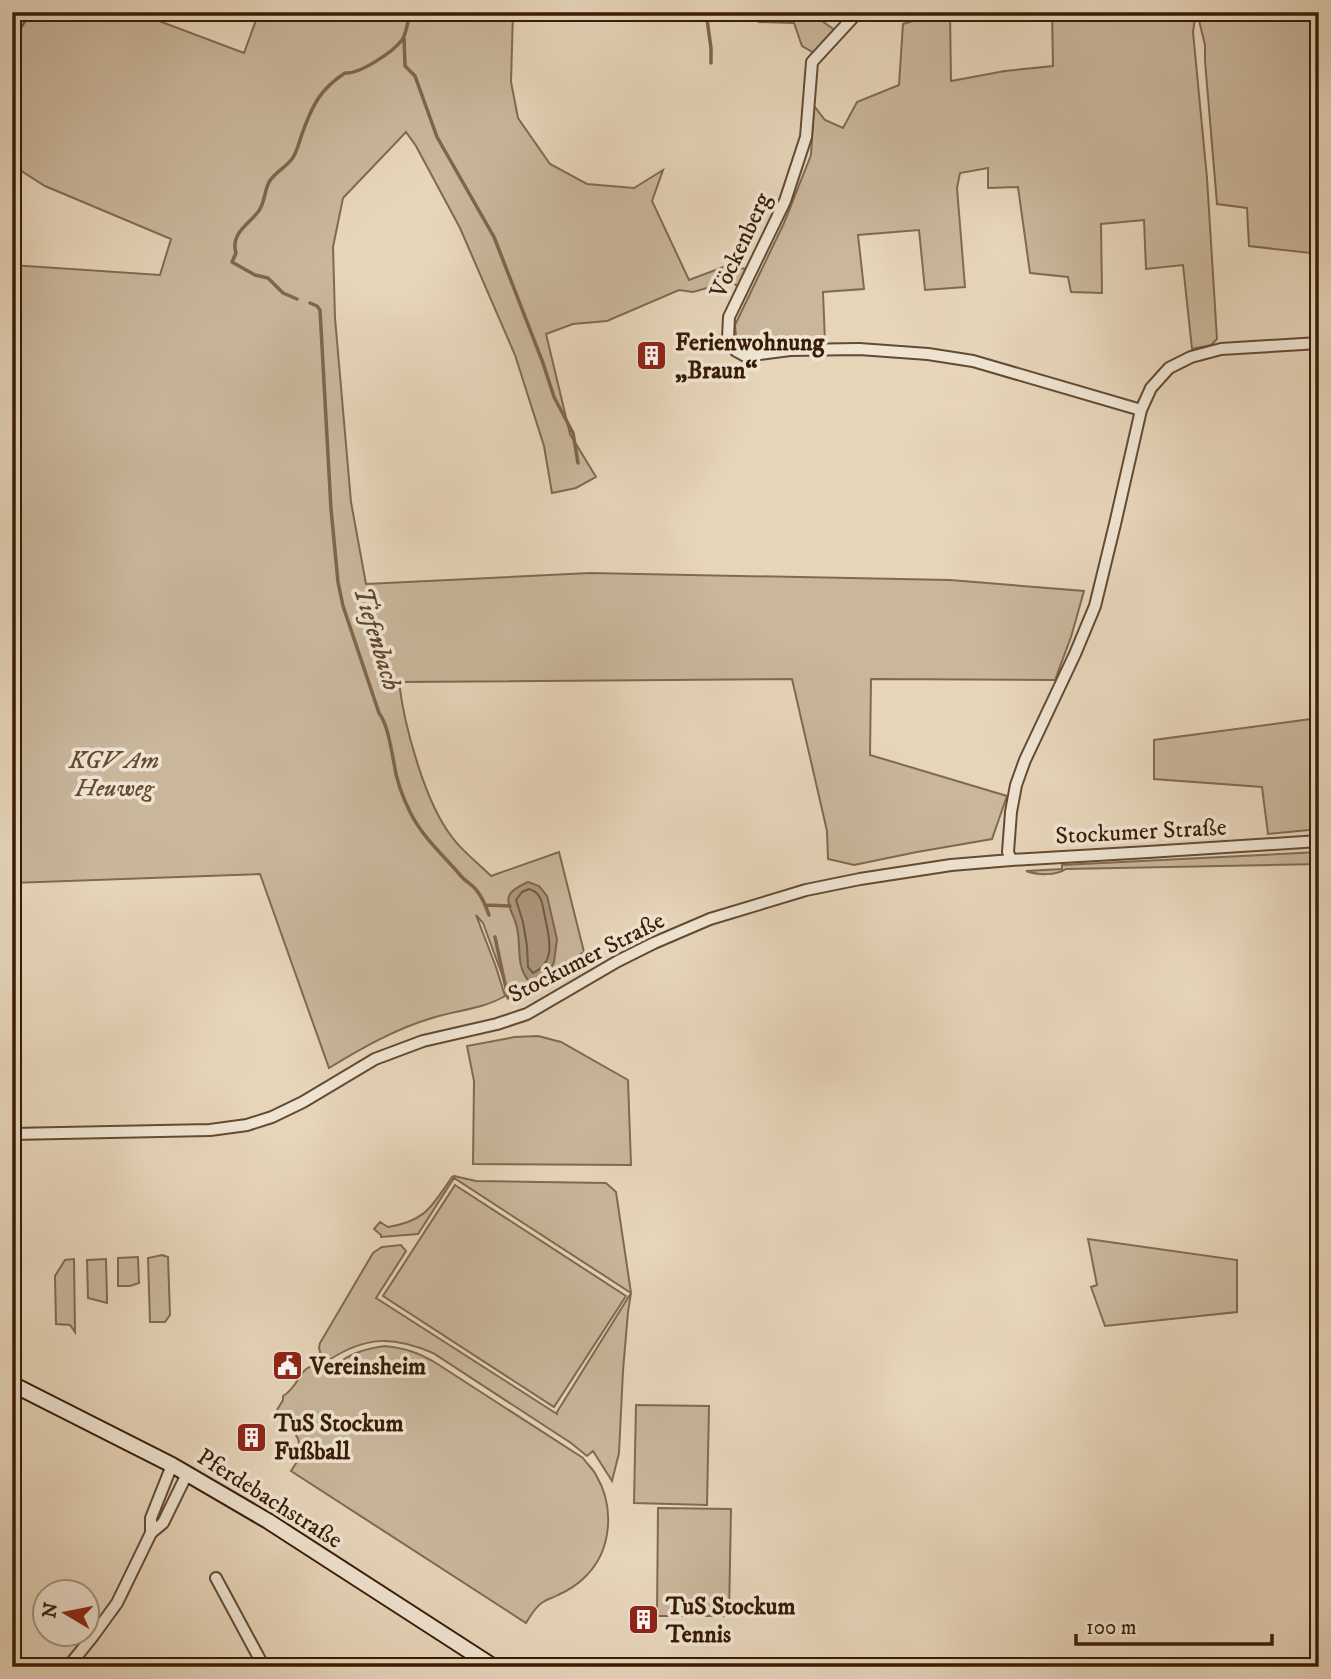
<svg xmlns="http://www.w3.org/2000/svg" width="1331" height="1679" viewBox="0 0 1331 1679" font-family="'IM FELL DW Pica',serif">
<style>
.green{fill:#c9b69b;stroke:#816950;stroke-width:2}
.water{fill:#ac967c;stroke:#7e654c;stroke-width:2}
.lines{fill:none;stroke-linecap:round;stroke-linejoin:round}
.shore{stroke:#725940;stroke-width:2}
.stream{stroke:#7e654c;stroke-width:3.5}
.minor-casing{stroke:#644a32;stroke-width:14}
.secondary-casing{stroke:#391c04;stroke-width:18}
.minor{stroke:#efe4d2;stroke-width:10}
.secondary{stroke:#efe4d2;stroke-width:14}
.labels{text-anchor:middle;stroke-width:7;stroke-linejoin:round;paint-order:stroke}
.street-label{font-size:24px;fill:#391c04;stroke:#efe4d2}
.poi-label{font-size:24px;font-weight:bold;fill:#391c04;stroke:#efe4d2;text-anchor:start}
.park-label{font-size:24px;font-style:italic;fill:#644a31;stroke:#efe4d2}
.water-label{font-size:26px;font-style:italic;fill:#61472e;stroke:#efe4d2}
</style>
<rect width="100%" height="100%" fill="#e7d5ba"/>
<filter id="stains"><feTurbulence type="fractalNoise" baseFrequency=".00286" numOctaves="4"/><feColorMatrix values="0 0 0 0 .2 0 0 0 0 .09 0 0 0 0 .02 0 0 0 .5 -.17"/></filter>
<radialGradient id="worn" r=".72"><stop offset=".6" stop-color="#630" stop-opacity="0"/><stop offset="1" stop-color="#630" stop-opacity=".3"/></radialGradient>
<!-- green -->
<path class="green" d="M 32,12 L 135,12 L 244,53 L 259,12 L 513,12 L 511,82 L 518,118 L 550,164 L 587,184 L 634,188 L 663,170 L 652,201 L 689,280 L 726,266 L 747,269 L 739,286 L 728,282 L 693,292 L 679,290 L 607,321 L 573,324 L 546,334 L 570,434 L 596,477 L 576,488 L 552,493 L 544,446 L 515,355 L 460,228 L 416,146 L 406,132 L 343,198 L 333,247 L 335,318 L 351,502 L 366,584 L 590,573 L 950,580 L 1084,591 L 1071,637 L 1055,680 L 871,679 L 870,755 L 1007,796 L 992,839 L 917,852 L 854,865 L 828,859 L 827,831 L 792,679 L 399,682 C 404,725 425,803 452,837 C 462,851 478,863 491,876 L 559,852 L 584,952 L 510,996 L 483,923 L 476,915 L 496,967 L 505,996 C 483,1009 457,1010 432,1018 C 395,1029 362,1048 329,1068 L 260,874 L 12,883 L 12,265 L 160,275 L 171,239 L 45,186 L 12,165 L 12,41 Z
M 742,12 L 817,12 L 815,16 L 836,31 L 816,54 L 802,46 L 794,23 L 759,22 Z
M 916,12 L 950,12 L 951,81 L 1005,71 L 1053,66 L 1052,12 L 1196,12 L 1193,32 L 1207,178 L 1217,339 L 1211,345 L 1192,349 L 1183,265 L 1146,269 L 1144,220 L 1101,224 L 1102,293 L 1071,292 L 1068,277 L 1030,273 L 1018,187 L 988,188 L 988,168 L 960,173 L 957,188 L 965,287 L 925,290 L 919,230 L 858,235 L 864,289 L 823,292 L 825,342 L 800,343 L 750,349 L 740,344 L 736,336 L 735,325 L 784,223 L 811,155 L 814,106 L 825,120 L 843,128 L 857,102 L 899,85 L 903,24 L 913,21 Z
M 1197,12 L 1319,12 L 1319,254 L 1249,246 L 1247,208 L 1217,204 L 1205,61 L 1205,45 Z
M 1319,718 L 1319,829 L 1268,834 L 1262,787 L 1154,779 L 1154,740 Z
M 1319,852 L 1319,864 L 1066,869 C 1056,876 1037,875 1026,871 L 1062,869 L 1062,865 Z
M 538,1036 L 561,1042 L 628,1080 L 631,1165 L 473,1164 L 474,1081 L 467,1046 L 515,1037 Z
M 454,1176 L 476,1181 L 606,1183 L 616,1192 L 631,1293 L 628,1312 L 623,1371 L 619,1453 L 612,1481 L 593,1451 L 587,1456 L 571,1443 L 433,1353 C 393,1336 366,1336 329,1360 L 321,1355 L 319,1348 L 320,1343 L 373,1253 L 382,1247 L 401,1245 L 406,1251 L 376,1298 L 557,1414 L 557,1412 L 631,1293 L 454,1178 L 418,1234 L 381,1237 L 381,1235 L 374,1229 L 380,1222 L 388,1227 C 426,1221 432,1206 452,1177 Z
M 455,1185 L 626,1296 L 554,1407 L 383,1296 Z
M 1088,1239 L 1237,1260 L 1237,1312 L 1105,1326 L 1091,1287 L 1097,1285 Z
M 162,1255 L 168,1257 L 170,1315 L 165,1322 L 150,1322 L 148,1258 Z
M 138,1257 L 139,1283 L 130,1286 L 118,1286 L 118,1258 Z
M 74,1259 L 75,1332 L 70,1325 L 56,1324 L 55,1276 L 65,1260 Z
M 106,1259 L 107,1298 L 107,1303 L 88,1298 L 87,1260 Z
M 385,1346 C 405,1348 419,1353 436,1363 L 583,1458 C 587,1464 593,1469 596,1475 C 615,1507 612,1551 585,1577 C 578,1584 567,1591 558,1595 C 553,1598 547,1599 543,1602 C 535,1607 531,1615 526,1623 L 291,1471 L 306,1448 L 299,1443 C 297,1430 285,1427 275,1418 L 274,1415 L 283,1400 L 283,1396 C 304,1384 298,1355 328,1372 C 345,1355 362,1349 385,1346 Z
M 636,1405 L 709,1406 L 707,1505 L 634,1503 Z
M 658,1508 L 731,1509 L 729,1616 L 657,1616 Z"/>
<!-- water -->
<path class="water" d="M 528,882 L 539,886 L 547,896 L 557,939 L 554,962 L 548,974 L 535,981 L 528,980 C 514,963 523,940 515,921 C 513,914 505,902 510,894 C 514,888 522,885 528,882 Z"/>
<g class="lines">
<!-- shore -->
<path class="shore" d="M 529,889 C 543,893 542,905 545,917 C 549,937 557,962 533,973 L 528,967 L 527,946 L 523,922 L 516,900 L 522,892 Z"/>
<!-- stream -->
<path class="stream" d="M 428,12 L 448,14 L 452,12
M 706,12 L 711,48 L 711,63
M 404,38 L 405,66 L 415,76 L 437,137 L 494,237 L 543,363 L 554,397 L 573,433 L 578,463
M 297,299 L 283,293 L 268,278 L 255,275 L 232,262 L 236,253 C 230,234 248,225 258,212 C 265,203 264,192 269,182 C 275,172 285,168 292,159 C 297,152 299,142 302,134 C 312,106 320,89 345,73 C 360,74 393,52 402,40 C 406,34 407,25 409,18 L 423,12
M 310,303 L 317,306 L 320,310 L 331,509 L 338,582 L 343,606 L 379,713 C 388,725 391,749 394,763 C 396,779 404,800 411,814 C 424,839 444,856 461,876 C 466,882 473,885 477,891 C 483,898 486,907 489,915
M 485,905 L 510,906
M 495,937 L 508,998"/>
<defs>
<path id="minor" d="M 858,12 L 812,62 L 806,137 L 785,201 L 729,317 L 728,338 L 736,351 L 745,356 L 790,350 L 859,349 L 928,354 L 973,361 L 1141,410
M 12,30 L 24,12
M 1011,860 L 1008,852 L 1011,812 L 1016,785 L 1025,760 L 1075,654 L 1095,606 L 1115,524 L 1141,410 L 1151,388 L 1169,368 L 1191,357 L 1221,349 L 1319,343
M 12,1134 L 210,1130 L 247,1125 L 272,1117 L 303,1102 L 375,1059 L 423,1041 L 497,1024 L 527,1014 L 618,961 L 654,943 L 710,919 L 806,890 L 860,879 L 951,865 L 1011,860 L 1148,852 L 1319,841
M 151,1533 L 151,1518 L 172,1465
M 216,1578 L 264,1667
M 68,1667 L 93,1636 L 117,1603 L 151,1533 L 163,1523 L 187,1474"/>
<path id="secondary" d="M 12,1384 L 172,1465 L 268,1521 L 494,1667"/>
</defs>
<!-- minor casing -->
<use href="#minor" class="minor-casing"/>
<!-- secondary casing -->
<use href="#secondary" class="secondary-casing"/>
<!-- minor -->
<use href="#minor" class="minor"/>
<!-- secondary -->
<use href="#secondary" class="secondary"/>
</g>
<!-- icons -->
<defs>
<symbol id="building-square" viewBox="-11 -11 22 22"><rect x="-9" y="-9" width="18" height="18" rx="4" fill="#8f2418" stroke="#efe4d2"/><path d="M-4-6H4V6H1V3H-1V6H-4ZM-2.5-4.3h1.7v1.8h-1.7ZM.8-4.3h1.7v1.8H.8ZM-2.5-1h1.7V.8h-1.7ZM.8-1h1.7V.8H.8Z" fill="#fff"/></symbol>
<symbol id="civic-square" viewBox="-11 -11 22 22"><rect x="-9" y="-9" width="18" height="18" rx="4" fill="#8f2418" stroke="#efe4d2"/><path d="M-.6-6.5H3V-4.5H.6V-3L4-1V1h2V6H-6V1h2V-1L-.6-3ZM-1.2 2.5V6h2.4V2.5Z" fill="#fff"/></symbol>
</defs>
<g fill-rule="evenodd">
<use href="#building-square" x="634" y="338" width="35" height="35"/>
<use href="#civic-square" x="270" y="1348" width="35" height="35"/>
<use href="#building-square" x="234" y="1420" width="35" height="35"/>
<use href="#building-square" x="626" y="1602" width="35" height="35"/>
</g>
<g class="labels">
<!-- street labels -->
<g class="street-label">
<text transform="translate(740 245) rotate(-65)" y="8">Vöckenberg</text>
<text transform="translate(1141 831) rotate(-3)" y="8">Stockumer Straße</text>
<text transform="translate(586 957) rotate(-27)" y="8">Stockumer Straße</text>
<text transform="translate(270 1498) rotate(32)" y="8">Pferdebachstraße</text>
</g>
<!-- poi labels -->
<g class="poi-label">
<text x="675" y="350">Ferienwohnung<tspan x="675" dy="28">„Braun“</tspan></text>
<text x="310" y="1374">Vereinsheim</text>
<text x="274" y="1431">TuS Stockum<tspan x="274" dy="28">Fußball</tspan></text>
<text x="666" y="1614">TuS Stockum<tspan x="666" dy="28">Tennis</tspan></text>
</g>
<!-- park labels -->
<g class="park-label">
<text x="114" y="768">KGV Am<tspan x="114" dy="28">Heuweg</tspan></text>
</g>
<!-- water labels -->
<g class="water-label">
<text transform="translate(378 638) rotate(73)" y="9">Tiefenbach</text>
</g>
</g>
<!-- margin -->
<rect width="1331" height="1679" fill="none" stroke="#e7d5ba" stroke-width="42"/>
<rect x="14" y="14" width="1303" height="1651" fill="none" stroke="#391c04" stroke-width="3.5"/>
<rect x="21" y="21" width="1289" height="1637" fill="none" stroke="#391c04" stroke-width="2"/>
<!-- north arrow -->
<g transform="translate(66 1613) rotate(280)"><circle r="33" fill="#efe4d2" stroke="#a69480" stroke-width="2"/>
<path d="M0-5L12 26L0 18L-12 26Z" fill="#8f2418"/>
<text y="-10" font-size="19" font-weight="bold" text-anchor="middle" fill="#391c04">N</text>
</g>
<!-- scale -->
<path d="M1076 1634v10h196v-10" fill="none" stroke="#391c04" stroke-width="3.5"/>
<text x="1086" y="1634" font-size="21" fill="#391c04" stroke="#efe4d2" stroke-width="5" paint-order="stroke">100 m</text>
<rect width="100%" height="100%" filter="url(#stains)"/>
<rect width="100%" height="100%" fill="url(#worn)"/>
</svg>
